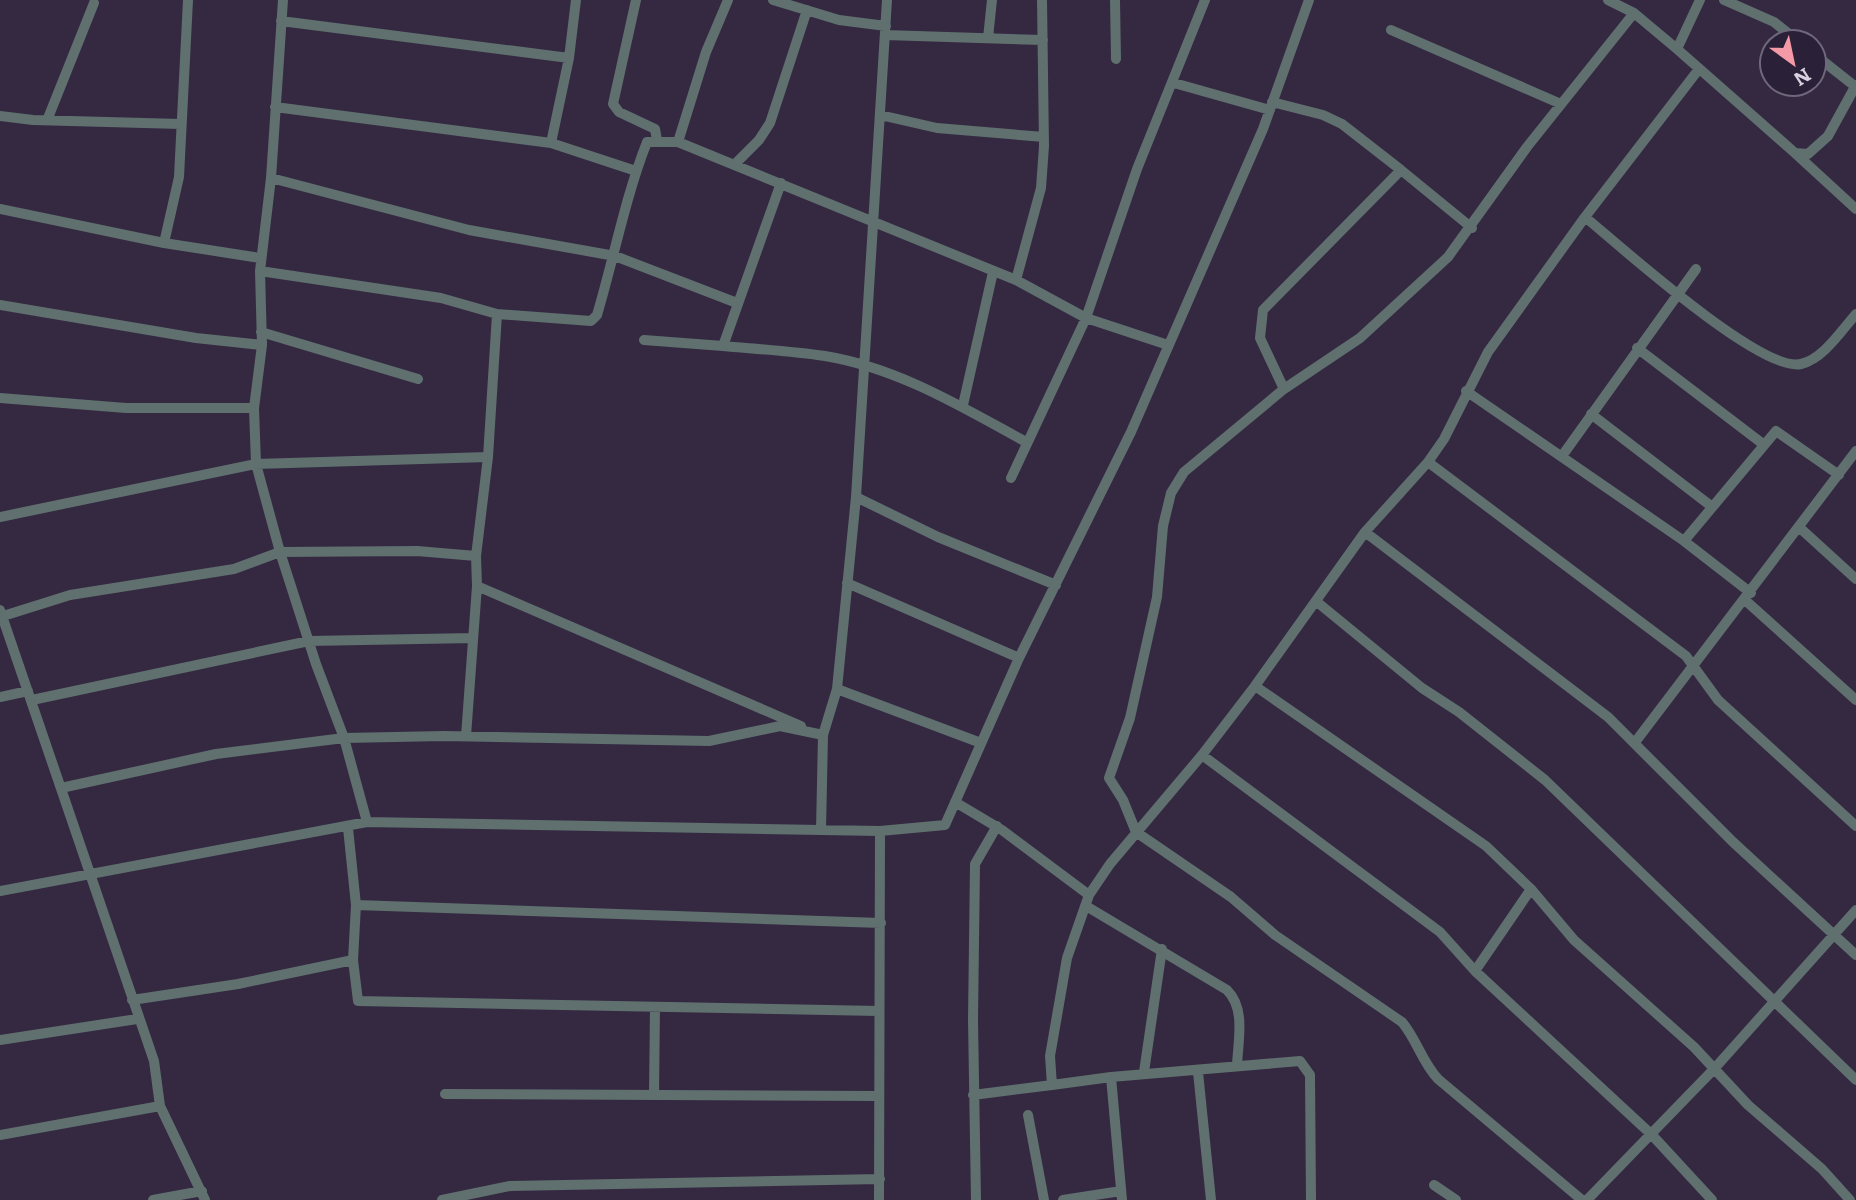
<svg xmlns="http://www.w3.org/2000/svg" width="1856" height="1200" viewBox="0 0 1856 1200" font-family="Literata,serif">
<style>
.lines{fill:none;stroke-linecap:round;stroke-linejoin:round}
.minor{stroke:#5f706f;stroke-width:10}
</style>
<rect width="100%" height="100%" fill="#342941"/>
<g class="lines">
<!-- minor -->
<path class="minor" d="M 283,0 L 271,178 L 260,271 L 262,345 L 254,408 L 256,464 L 280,552 L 316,664 L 344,738 L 367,822
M 636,0 L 613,104 L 619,112 L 655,129 L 657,140
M 773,0 L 839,20 L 886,26
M 1115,0 L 1116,59
M 1608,0 L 1634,13 L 1677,49
M 1700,0 L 1677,49 L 1795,153 L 1808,154 L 1828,136 L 1856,85
M 1724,0 L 1774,22 L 1799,42
M 281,21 L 569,58
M 1391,30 L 1561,104
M 885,35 L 1043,40
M 988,38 L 992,0
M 1814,54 L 1856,87
M 1174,83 L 1270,110
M 1272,102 L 1323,115 L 1342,124 L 1401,170
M 275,107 L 551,143 L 636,171
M 880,115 L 937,128 L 1044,137
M 0,116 L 33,120 L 181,124
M 48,118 L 94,3
M 678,142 L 706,52 L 728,0
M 551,143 L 569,58 L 576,0
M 1795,153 L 1856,209
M 734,165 L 759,140 L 770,123 L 807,10
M 271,178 L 469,230 L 615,256 L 737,303
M 0,209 L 164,243 L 260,258
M 1585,217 C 1620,246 1761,373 1801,364 C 1823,359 1841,331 1856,314
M 164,243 L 179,177 L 188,0
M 260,271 L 441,298 L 497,314 L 591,321 L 597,315 C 614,258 625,198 647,142 L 678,142 L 1016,280 L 1086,318 L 1168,345
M 1016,280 L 1041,188 L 1044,146 L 1042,0
M 0,305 L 196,338 L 262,345
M 261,332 L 418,379
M 644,340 L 723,346 L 781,183
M 723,346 C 757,349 792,351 825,356 C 898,368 962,407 1026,442
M 1637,348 L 1763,444
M 1284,389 L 1260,338 L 1263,310 L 1401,170 L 1472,228
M 1466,391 L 1684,541 L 1751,593
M 0,398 L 126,408 L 254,408
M 963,405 L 993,272
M 1591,414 L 1711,506
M 1562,456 L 1696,269
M 1428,462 L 1686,656 L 1718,700 L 1856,826
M 1011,478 L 1086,318 L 1137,169 L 1205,0
M 856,497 L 938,537 L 1056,585
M 0,517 L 256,464 L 488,457
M 1800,528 L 1856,579
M 1365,532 L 1608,717 L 1733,842 L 1856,955
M 1684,541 L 1776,431 L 1839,475
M 847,583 L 1019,658
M 477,586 L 801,726
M 1745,600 L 1856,700
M 1317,602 L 1422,688 L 1459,712 L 1545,780 L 1856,1080
M 0,610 L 154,1061 L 160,1106 L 205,1200
M 0,617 L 70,595 L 234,569 L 280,552 L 417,551 L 476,556
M 1255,686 L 1486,846 L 1531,889 L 1574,940 L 1694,1047 L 1748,1105 L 1822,1169 L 1850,1200
M 837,689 L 981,743
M 0,697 L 28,691
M 32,700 L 309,641 L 473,638
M 466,736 L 477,586 L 476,556 L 488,457 L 497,314
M 1636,741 L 1856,451
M 1202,755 L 1440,932 L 1475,971 L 1652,1135 L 1712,1200
M 61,788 L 216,754 L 344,738 L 444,736 L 709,741 L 780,726 L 823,735
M 955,802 L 1002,830 L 1089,895
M 348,828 L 356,905 L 353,960 L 358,1001 L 879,1011
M 821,830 L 823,735 L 837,689 L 856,497 L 887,0
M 0,891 L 367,822 L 880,831 L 945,825 L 1019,658 L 1131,432 L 1263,129 L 1309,0
M 356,905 L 881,923
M 1086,906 L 1227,990 C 1246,1009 1238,1040 1237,1066
M 1475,971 L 1531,889
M 132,1000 L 238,984 L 353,960
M 0,1040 L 137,1019
M 1144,1072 L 1162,949
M 1198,1072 L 1211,1200
M 1111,1077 L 1300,1061 L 1310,1075 L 1311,1200
M 445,1094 L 879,1096
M 654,1095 L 655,1007
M 973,1095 L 1052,1085
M 1028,1115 L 1044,1200
M 0,1135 L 160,1106
M 1434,1185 L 1456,1200
M 153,1200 L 202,1191
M 442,1200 L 510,1186 L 880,1179
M 879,1200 L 880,831
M 976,1200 L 973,1020 L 975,864 L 997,826
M 1063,1200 L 1121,1191
M 1122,1200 L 1111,1077 L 1052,1085 L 1050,1056 L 1067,958 L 1089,895 L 1110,864 L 1202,755 L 1255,686 L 1365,532 L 1428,462 L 1444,439 L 1488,352 L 1585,217 L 1699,69
M 1582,1200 L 1438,1079 C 1422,1062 1417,1040 1402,1022 L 1275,935 L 1231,897 L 1136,832 L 1123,800 L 1109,778 L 1130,718 L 1157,597 L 1163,526 L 1171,493 L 1184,472 L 1284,389 L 1360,338 L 1448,257 L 1527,147 L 1634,13
M 1587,1200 L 1714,1069 L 1856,910"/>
</g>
<!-- north arrow -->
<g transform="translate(1793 63) rotate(147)"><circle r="33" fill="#2a2037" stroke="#6f677b" stroke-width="2"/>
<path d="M0-5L12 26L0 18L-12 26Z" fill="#f49aa7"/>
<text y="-10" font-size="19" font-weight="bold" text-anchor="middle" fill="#d7d1e0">N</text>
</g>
</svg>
